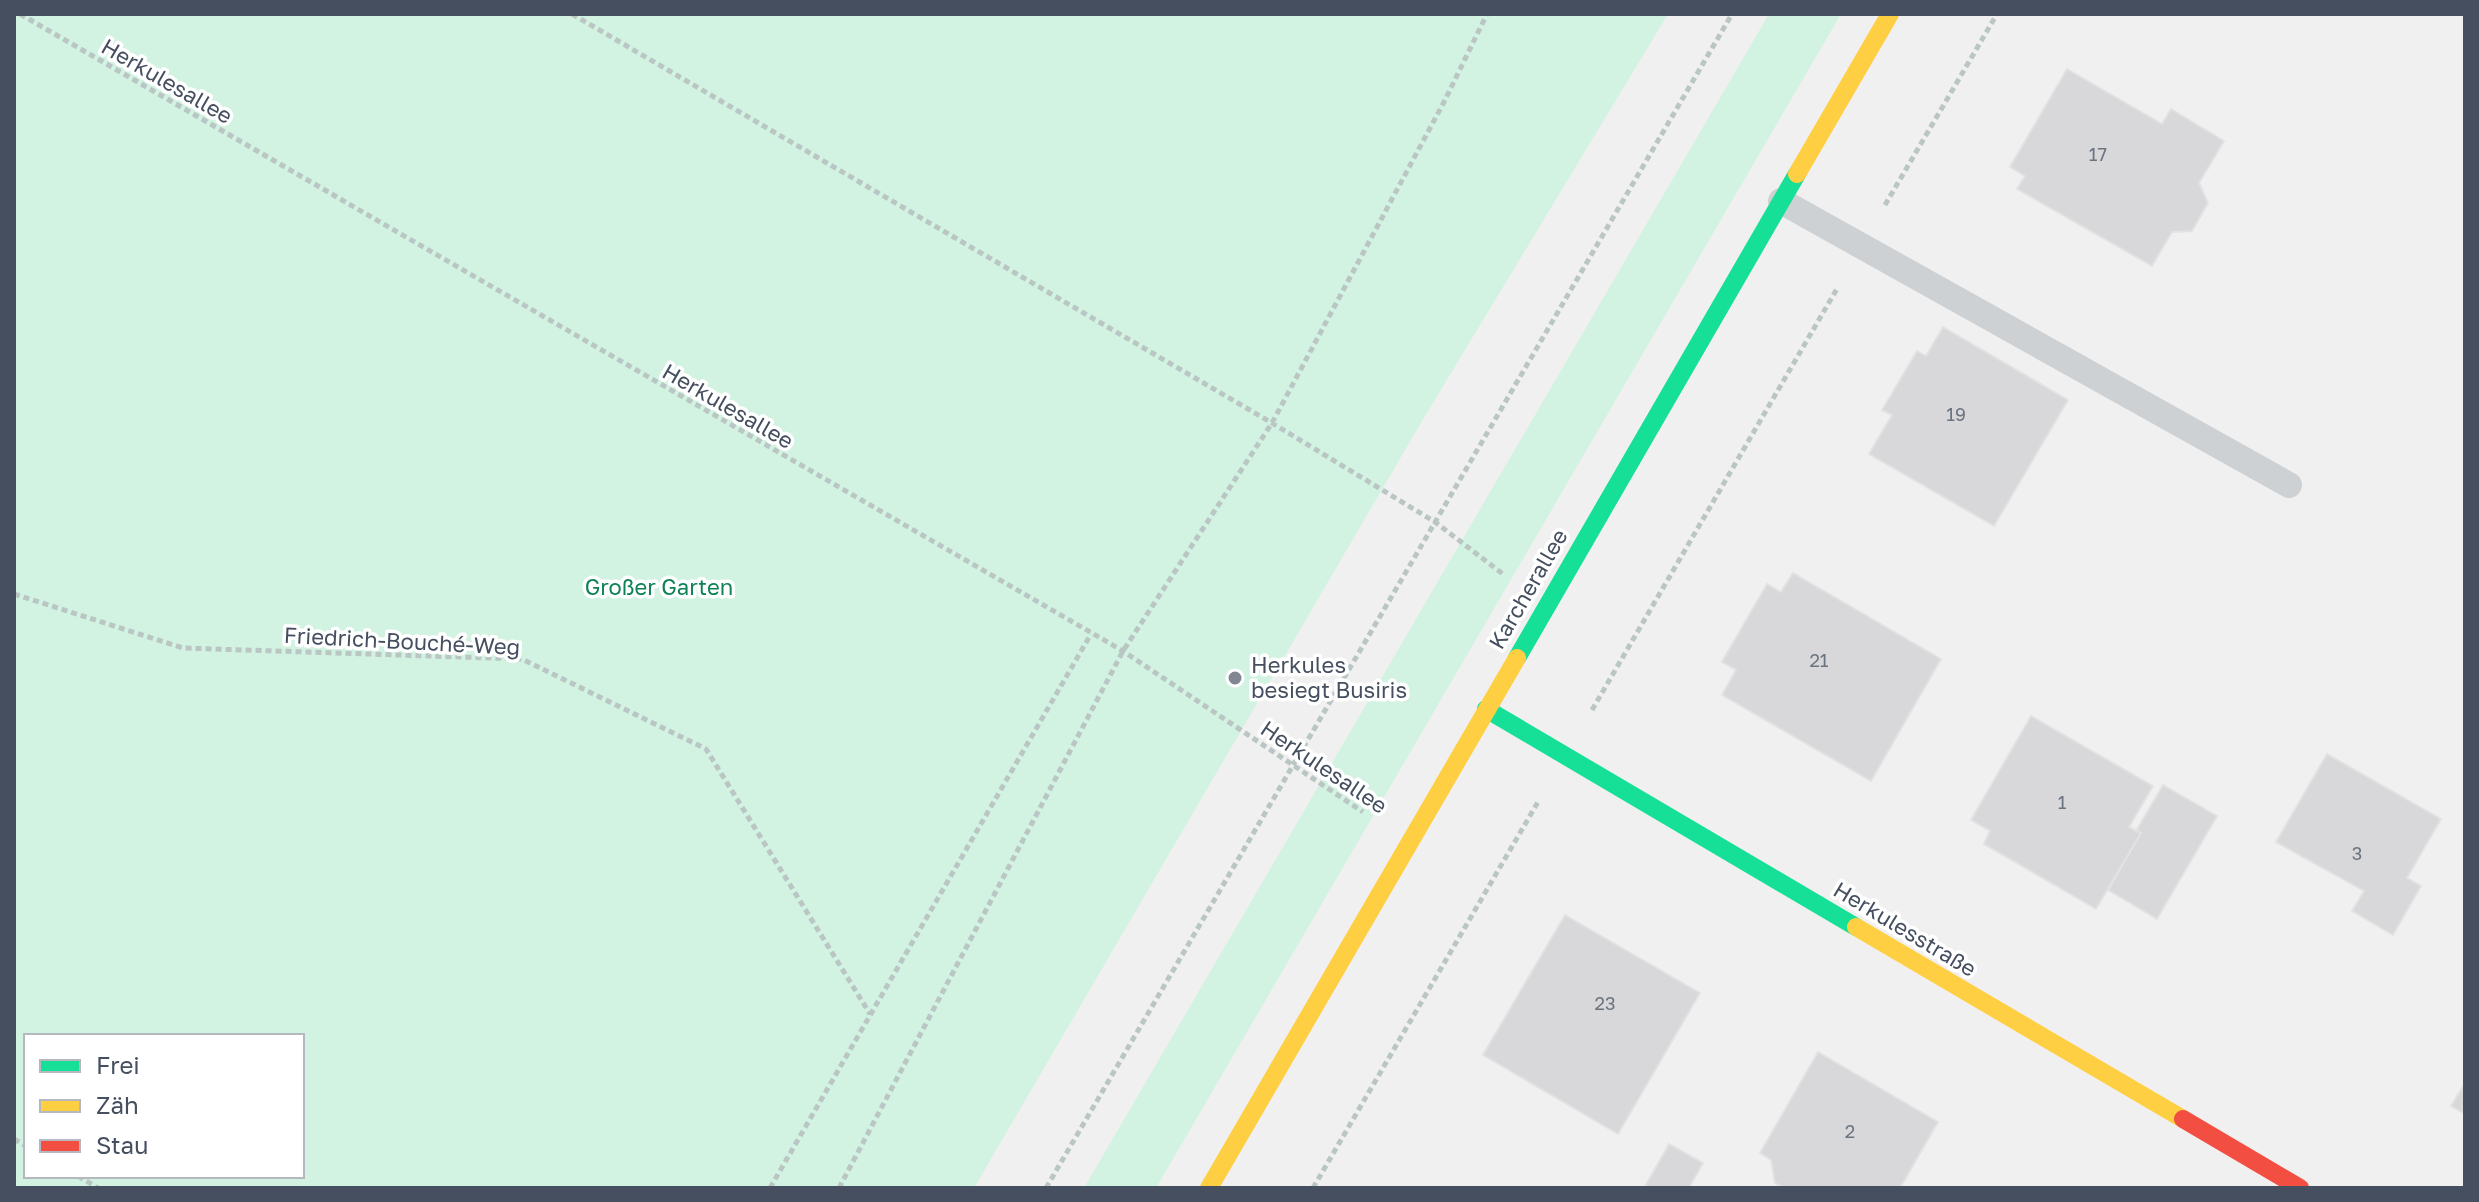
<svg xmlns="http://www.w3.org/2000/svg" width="2479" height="1202" viewBox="0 0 2479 1202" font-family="'Golos Text',sans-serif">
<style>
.green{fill:#d2f2e2;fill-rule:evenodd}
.building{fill:#d8d8da;stroke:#e2e2e3;stroke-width:2}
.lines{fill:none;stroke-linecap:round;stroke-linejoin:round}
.path{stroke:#b9c6c4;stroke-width:5;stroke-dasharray:6 4;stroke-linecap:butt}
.lane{stroke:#ced1d4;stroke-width:26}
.fast{stroke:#16e098;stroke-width:18}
.slow{stroke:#ffcf43;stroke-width:18}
.jam{stroke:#f24e42;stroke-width:18}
.poi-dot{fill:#818792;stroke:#fff;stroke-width:3}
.labels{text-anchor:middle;stroke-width:7;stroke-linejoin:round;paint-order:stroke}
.number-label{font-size:18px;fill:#6b737f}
.street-label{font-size:22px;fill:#454f5f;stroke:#fff}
.park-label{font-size:22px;fill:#0e8256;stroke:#fff}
.poi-label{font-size:22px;fill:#454f5f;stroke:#fff;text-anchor:start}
</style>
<rect width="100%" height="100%" fill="#f1f0f0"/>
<!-- green -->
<path class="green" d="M 14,14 L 1668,14 L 1419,426 L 974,1188 L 14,1188 ZM 26,1036 L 302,1036 L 302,1176 L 26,1176 Z
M 1769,14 L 1841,14 L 1156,1188 L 1084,1188 Z"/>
<!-- building -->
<path class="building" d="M 2067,69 L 2162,124 L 2171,109 L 2224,141 L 2199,183 L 2208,203 L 2192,231 L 2172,232 L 2152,266 L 2017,189 L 2025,176 L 2010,167 Z
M 1943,327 L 2068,400 L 1994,526 L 1869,454 L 1892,415 L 1882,410 L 1917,351 L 1926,356 Z
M 1793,573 L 1941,659 L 1871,781 L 1722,695 L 1736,670 L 1722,662 L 1767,584 L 1781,592 Z
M 2031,716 L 2153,786 L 2129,827 L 2141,833 L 2096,909 L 1984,844 L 1990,831 L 1971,820 Z
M 2327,754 L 2441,819 L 2407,878 L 2421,886 L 2393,935 L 2352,911 L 2364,891 L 2276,842 Z
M 2163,785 L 2217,816 L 2157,919 L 2108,890 L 2141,833 L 2136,831 Z
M 1565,915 L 1700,993 L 1618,1134 L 1483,1055 Z
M 1818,1052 L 1938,1122 L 1900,1188 L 1784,1188 L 1775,1183 L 1771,1160 L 1760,1153 Z
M 2465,1083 L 2465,1114 L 2451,1106 Z
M 1669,1144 L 1703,1163 L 1689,1188 L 1644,1188 Z"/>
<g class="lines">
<!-- path -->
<path class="path" d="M 20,14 L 1123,651 L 1363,812
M 572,14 L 1272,423 L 1435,522 L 1503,574
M 1885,205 L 1997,14
M 14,594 L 183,648 L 522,659 L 706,749 L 870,1014
M 1592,710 L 1838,287
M 14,1139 L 26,1146
M 78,1176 L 98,1188
M 770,1188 L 1091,634
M 839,1188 L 1123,651 L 1272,423 L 1444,102 L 1487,14
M 1046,1188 L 1732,14
M 1313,1188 L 1538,802"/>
<!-- lane -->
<path class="lane" d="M 1781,201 L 2289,485"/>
<!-- fast -->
<path class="fast" d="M 1517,658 L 1797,174
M 1486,709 L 1856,927"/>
<!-- slow -->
<path class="slow" d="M 1797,174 L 1890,14
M 1856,927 L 2183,1119
M 1209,1188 L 1517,658"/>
<!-- jam -->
<path class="jam" d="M 2183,1119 L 2300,1188"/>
</g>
<!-- markers -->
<circle class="poi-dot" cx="1235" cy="678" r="8"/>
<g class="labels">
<!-- number labels -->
<g class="number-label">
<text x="2098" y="161">17</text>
<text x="1956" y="421">19</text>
<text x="1819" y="667">21</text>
<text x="2062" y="809">1</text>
<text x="2357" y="860">3</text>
<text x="1605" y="1010">23</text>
<text x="1850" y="1138">2</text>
</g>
<!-- street labels -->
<g class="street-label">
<text transform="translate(167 81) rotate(30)" y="8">Herkulesallee</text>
<text transform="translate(728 406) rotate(30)" y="8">Herkulesallee</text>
<text transform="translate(1528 589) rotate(-60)" y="8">Karcherallee</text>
<text transform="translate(402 641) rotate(3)" y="8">Friedrich-Bouché-Weg</text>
<text transform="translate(1324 767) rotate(34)" y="8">Herkulesallee</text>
<text transform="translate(1905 929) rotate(31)" y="8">Herkulesstraße</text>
</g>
<!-- park labels -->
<g class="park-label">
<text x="659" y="595">Großer Garten</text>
</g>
<!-- poi labels -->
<g class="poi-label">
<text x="1251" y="673">Herkules<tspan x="1251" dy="25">besiegt Busiris</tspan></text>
</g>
</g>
<!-- border -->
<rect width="2479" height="1202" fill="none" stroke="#454f5f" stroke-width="32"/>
<!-- legend -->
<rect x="24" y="1034" width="280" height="144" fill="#ffffff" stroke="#b5b9bf" stroke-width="2"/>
<rect x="40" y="1060" width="40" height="12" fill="#16e098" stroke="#b5b9bf" stroke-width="2"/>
<text x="96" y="1074" font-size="24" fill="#454f5f">Frei</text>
<rect x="40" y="1100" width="40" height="12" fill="#ffcf43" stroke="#b5b9bf" stroke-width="2"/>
<text x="96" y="1114" font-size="24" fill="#454f5f">Zäh</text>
<rect x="40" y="1140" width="40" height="12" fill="#f24e42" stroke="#b5b9bf" stroke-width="2"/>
<text x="96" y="1154" font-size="24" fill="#454f5f">Stau</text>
</svg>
